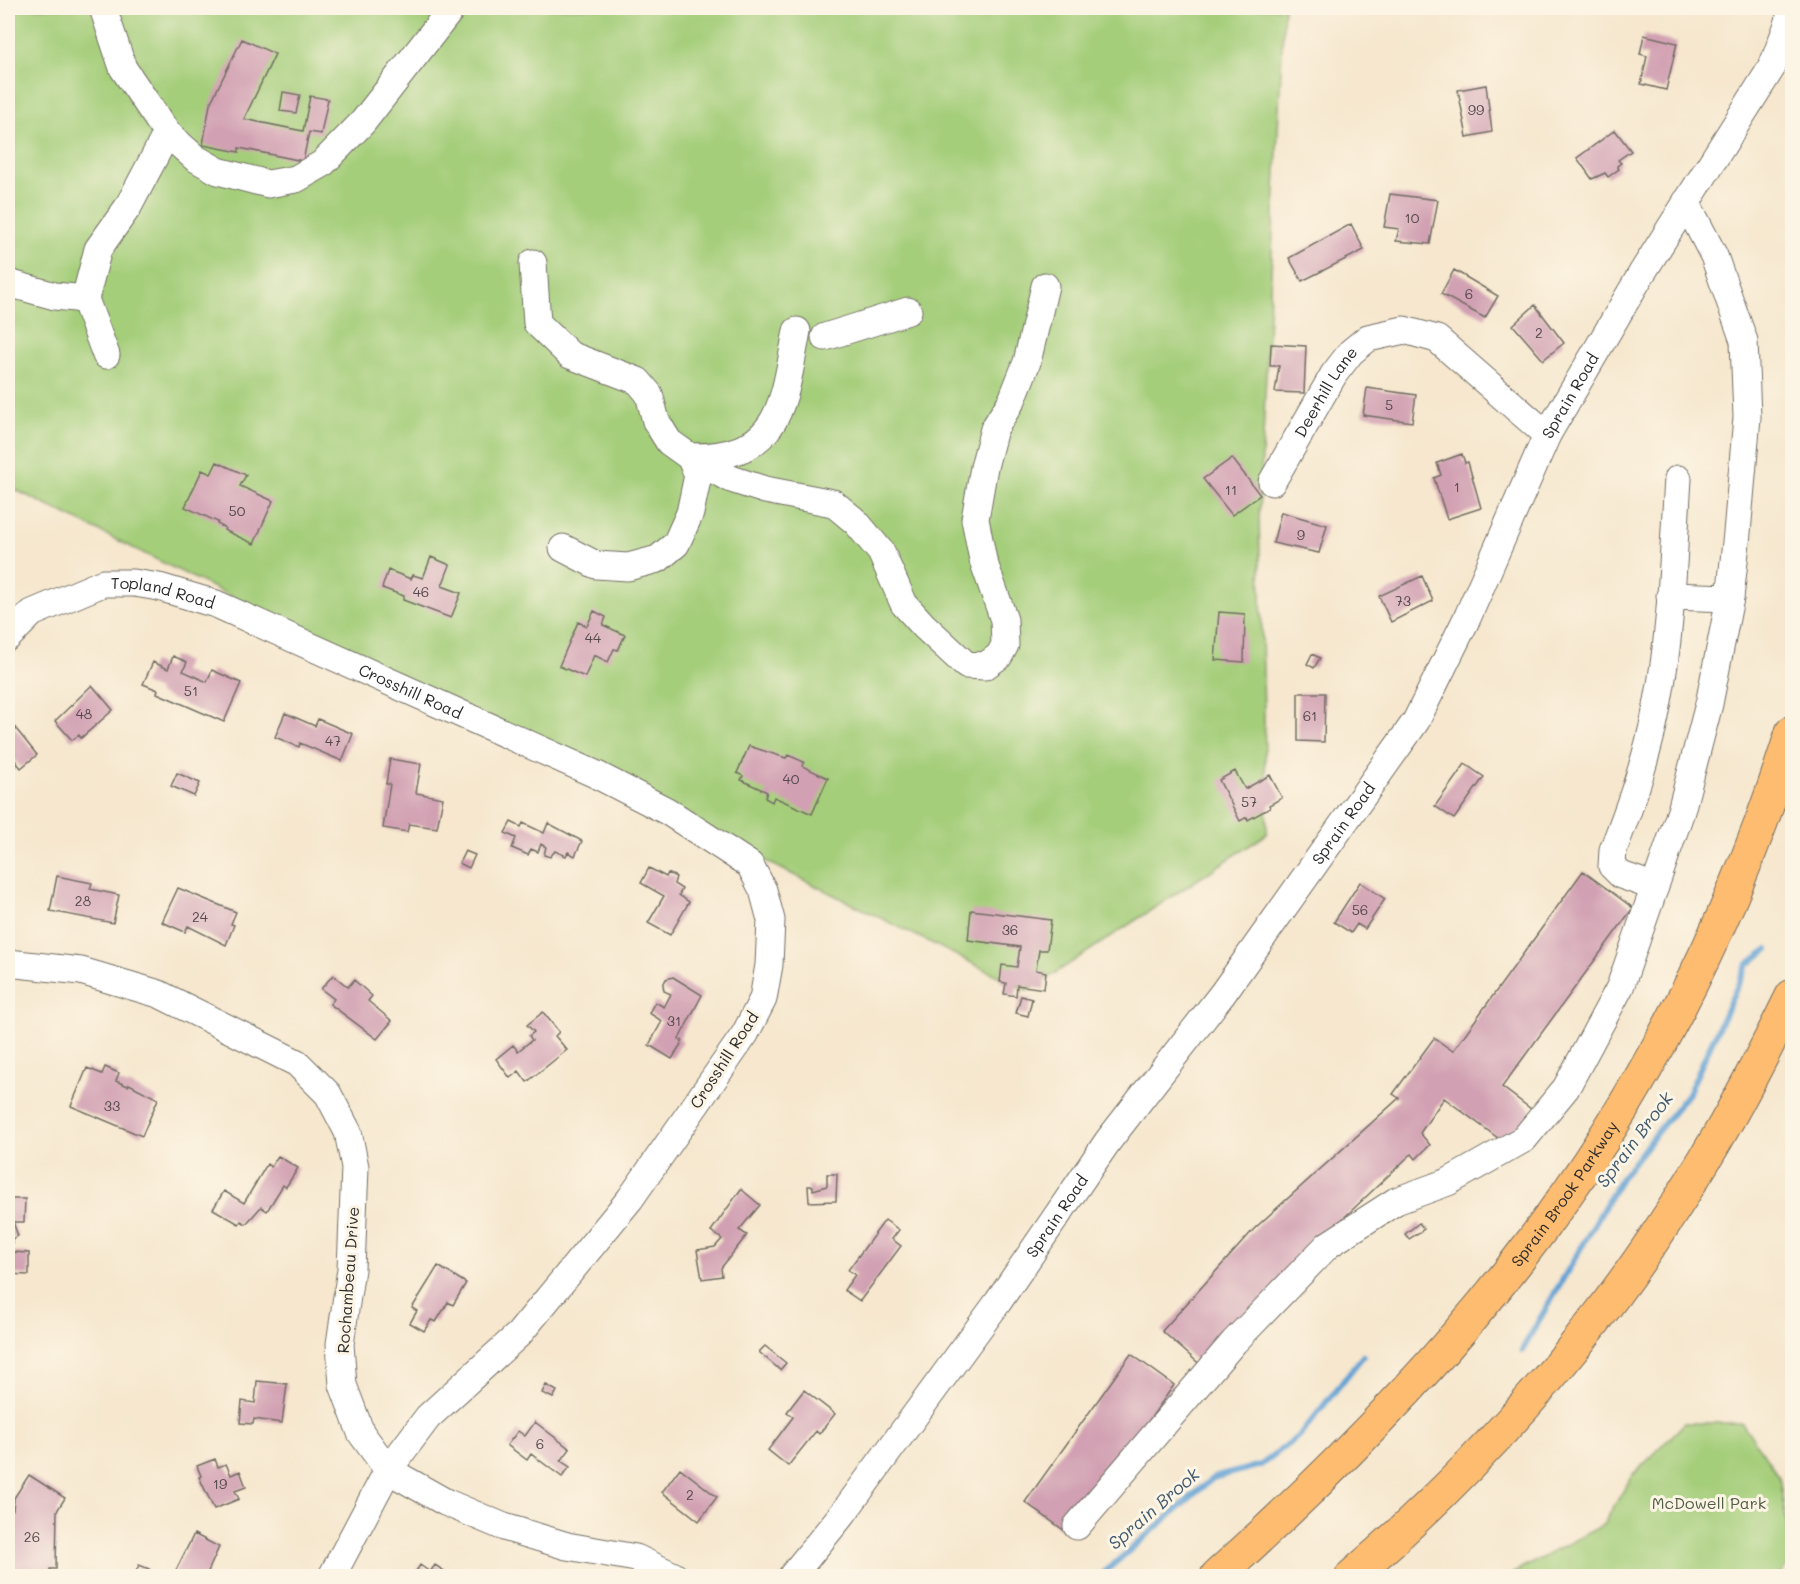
<svg xmlns="http://www.w3.org/2000/svg" width="1800" height="1584" viewBox="0 0 1800 1584" font-family="Mali,sans-serif">
<style>
.green{fill:#a5ce7a;stroke:#687c52;stroke-width:1.5}
.lines{fill:none;stroke-linecap:round;stroke-linejoin:round}
.stream{stroke:#61a1d4;stroke-width:6}
.building{fill:#d1a0b2}
.minor-casing{stroke:#726d64;stroke-width:29}
.highway-casing{stroke:#726d64;stroke-width:35}
.minor{stroke:#fff;stroke-width:27}
.highway{stroke:#fdbc6f;stroke-width:33}
.labels{text-anchor:middle;stroke-width:6;stroke-linejoin:round;paint-order:stroke}
.number-label{font-size:14px;fill:#54484d}
.street-label{font-size:16px;fill:#2b2b2b;stroke:#fcf5e5}
.park-label{font-size:16px;fill:#505c43;stroke:#fcf5e5}
.water-label{font-size:18px;font-style:italic;fill:#415a6f;stroke:#fcf5e5}
</style>
<rect width="100%" height="100%" fill="#fcf5e5"/>
<filter id="ink" filterUnits="userSpaceOnUse"><feTurbulence type="fractalNoise" baseFrequency=".0167" numOctaves="2"/><feDisplacementMap in="SourceGraphic" scale="12" xChannelSelector="R" yChannelSelector="G"/><feConvolveMatrix kernelMatrix="1 2 1 2 8 2 1 2 1" color-interpolation-filters="sRGB"/></filter>
<filter id="wash" filterUnits="userSpaceOnUse"><feTurbulence type="fractalNoise" baseFrequency=".008" numOctaves="4" result="noise"/><feDisplacementMap in="SourceGraphic" scale="24" xChannelSelector="R" yChannelSelector="G"/><feGaussianBlur stdDeviation="1.35" result="paint"/><feColorMatrix in="noise" values="0 0 0 0 0 0 0 0 0 0 0 0 0 0 0 0 0 1.4 0 .05"/><feComposite in="paint" operator="in"/></filter>
<g filter="url(#wash)">
<rect width="100%" height="100%" fill="#f6e7ce"/>
<!-- green -->
<path class="green" d="M 8,8 L 1284,8 L 1259,518 L 1267,834 L 1028,991 L 16,490 L 8,489 Z
M 1685,1423 L 1742,1423 L 1779,1476 L 1792,1558 L 1779,1576 L 1508,1576 L 1603,1525 L 1632,1476 Z"/>
<g class="lines">
<!-- stream -->
<path class="stream" d="M 1522,1350 L 1621,1178 L 1689,1092 L 1747,965 L 1768,949
M 1100,1576 L 1213,1478 L 1261,1465 L 1301,1434 L 1363,1356"/>
</g>
<g id="blocks">
<!-- building -->
<path class="building" d="M 1644,35 L 1677,43 L 1666,90 L 1641,84 L 1647,56 L 1640,54 Z
M 242,39 L 275,54 L 244,119 L 303,131 L 310,96 L 328,99 L 321,134 L 309,132 L 303,161 L 239,148 L 239,152 L 203,145 L 210,104 Z
M 1486,85 L 1492,132 L 1467,137 L 1458,90 Z
M 283,92 L 300,95 L 296,113 L 280,111 Z
M 1615,130 L 1631,151 L 1618,160 L 1621,163 L 1617,166 L 1619,169 L 1608,177 L 1605,173 L 1592,179 L 1577,158 Z
M 1390,194 L 1438,200 L 1430,244 L 1396,241 L 1399,229 L 1384,227 Z
M 1351,224 L 1364,250 L 1302,281 L 1289,258 Z
M 1454,270 L 1498,296 L 1485,318 L 1441,294 Z
M 1535,305 L 1564,343 L 1543,360 L 1513,325 Z
M 1271,344 L 1306,346 L 1304,393 L 1275,392 L 1279,366 L 1270,366 Z
M 1367,388 L 1416,395 L 1412,422 L 1363,415 Z
M 1462,454 L 1465,463 L 1468,462 L 1481,508 L 1447,519 L 1434,478 L 1441,475 L 1437,463 Z
M 1232,458 L 1260,495 L 1232,515 L 1203,479 Z
M 217,462 L 246,475 L 240,486 L 273,501 L 254,544 L 224,530 L 225,528 L 217,524 L 218,522 L 185,507 L 202,470 L 211,474 Z
M 1281,512 L 1327,525 L 1319,553 L 1273,543 Z
M 431,557 L 450,565 L 442,586 L 461,593 L 451,618 L 403,600 L 404,596 L 382,588 L 388,570 L 411,579 L 413,575 L 423,578 Z
M 1422,576 L 1433,601 L 1391,622 L 1379,596 Z
M 594,611 L 606,617 L 603,625 L 625,635 L 618,650 L 614,649 L 608,662 L 594,655 L 585,677 L 559,666 L 578,622 L 587,626 Z
M 1219,612 L 1245,614 L 1244,662 L 1215,660 Z
M 1312,654 L 1320,658 L 1314,668 L 1307,664 Z
M 173,656 L 187,662 L 183,671 L 207,682 L 212,670 L 241,683 L 224,722 L 157,693 L 158,690 L 143,684 L 153,662 L 168,669 Z
M 92,685 L 113,710 L 81,738 L 79,735 L 72,740 L 55,721 Z
M 1298,693 L 1325,693 L 1324,742 L 1298,741 Z
M 285,713 L 315,726 L 318,719 L 353,734 L 342,761 L 300,743 L 299,747 L 275,737 Z
M 8,719 L 37,755 L 21,768 L 10,754 L 8,756 L 16,766 L 8,773 Z
M 749,746 L 786,758 L 788,755 L 804,762 L 802,766 L 828,778 L 812,814 L 774,797 L 772,802 L 765,798 L 767,792 L 741,780 L 743,776 L 737,773 Z
M 390,759 L 421,764 L 416,793 L 443,798 L 437,828 L 409,824 L 407,832 L 383,828 L 390,784 L 386,784 Z
M 1465,764 L 1484,777 L 1454,819 L 1435,806 Z
M 1235,771 L 1245,789 L 1270,775 L 1282,798 L 1269,805 L 1270,808 L 1248,820 L 1247,817 L 1240,821 L 1219,780 Z
M 177,773 L 200,783 L 194,796 L 171,786 Z
M 511,822 L 521,827 L 523,823 L 544,833 L 548,823 L 582,841 L 575,856 L 568,852 L 566,856 L 555,851 L 550,857 L 544,855 L 546,847 L 541,844 L 538,852 L 531,849 L 528,855 L 512,848 L 516,838 L 505,833 Z
M 465,851 L 475,855 L 469,868 L 459,863 Z
M 649,868 L 666,877 L 668,873 L 676,877 L 674,884 L 682,889 L 679,895 L 689,902 L 670,935 L 648,923 L 664,896 L 641,883 Z
M 1583,871 L 1633,908 L 1502,1087 L 1531,1109 L 1530,1114 L 1506,1144 L 1444,1098 L 1420,1133 L 1430,1145 L 1416,1159 L 1412,1154 L 1408,1157 L 1292,1267 L 1204,1368 L 1162,1331 L 1255,1228 L 1399,1098 L 1393,1094 L 1434,1038 L 1453,1051 Z
M 57,876 L 92,883 L 90,889 L 119,895 L 113,923 L 50,911 Z
M 1360,882 L 1385,899 L 1365,929 L 1357,924 L 1351,933 L 1334,922 Z
M 178,888 L 236,912 L 231,924 L 234,925 L 226,945 L 188,926 L 185,932 L 162,922 Z
M 971,910 L 1051,920 L 1047,950 L 1039,950 L 1036,970 L 1046,972 L 1044,989 L 1017,985 L 1016,996 L 1004,994 L 1006,983 L 1000,982 L 1002,965 L 1017,967 L 1020,947 L 968,940 Z
M 333,975 L 348,987 L 354,980 L 372,996 L 368,1001 L 392,1021 L 377,1039 L 330,1004 L 334,999 L 321,989 Z
M 673,977 L 702,995 L 679,1039 L 683,1041 L 672,1059 L 649,1045 L 662,1021 L 649,1013 L 655,1002 L 664,1007 L 671,994 L 664,991 L 663,985 L 666,979 Z
M 1021,996 L 1032,999 L 1028,1016 L 1016,1013 Z
M 543,1012 L 559,1032 L 555,1036 L 567,1050 L 527,1082 L 519,1071 L 510,1078 L 496,1059 L 513,1045 L 518,1051 L 532,1040 L 529,1036 L 534,1032 L 527,1025 Z
M 105,1067 L 119,1073 L 116,1081 L 128,1086 L 129,1084 L 158,1099 L 142,1136 L 71,1106 L 87,1068 L 102,1074 Z
M 278,1156 L 298,1168 L 286,1187 L 283,1185 L 267,1211 L 261,1207 L 246,1224 L 241,1221 L 239,1224 L 213,1209 L 224,1191 L 244,1203 L 267,1164 L 271,1167 Z
M 827,1174 L 837,1174 L 836,1201 L 809,1202 L 808,1186 L 813,1186 L 813,1190 L 827,1186 Z
M 741,1189 L 760,1205 L 739,1230 L 747,1235 L 721,1268 L 722,1276 L 702,1279 L 697,1250 L 715,1247 L 722,1239 L 711,1231 Z
M 8,1199 L 25,1199 L 24,1222 L 13,1222 L 18,1236 L 12,1239 L 12,1252 L 29,1253 L 29,1275 L 8,1274 Z
M 885,1220 L 899,1230 L 892,1239 L 901,1246 L 860,1301 L 844,1290 L 855,1275 L 848,1270 Z
M 1419,1223 L 1424,1229 L 1409,1239 L 1405,1234 Z
M 438,1266 L 466,1283 L 453,1305 L 448,1302 L 436,1322 L 431,1320 L 424,1331 L 410,1323 L 417,1311 L 412,1308 Z
M 765,1346 L 786,1363 L 780,1370 L 759,1352 Z
M 1131,1354 L 1174,1385 L 1069,1534 L 1025,1502 Z
M 257,1381 L 287,1384 L 282,1423 L 254,1419 L 253,1424 L 240,1423 L 242,1401 L 255,1403 Z
M 546,1385 L 557,1391 L 553,1398 L 542,1393 Z
M 804,1390 L 835,1414 L 819,1434 L 816,1431 L 788,1466 L 768,1450 L 793,1417 L 787,1412 Z
M 535,1422 L 570,1449 L 561,1461 L 570,1467 L 562,1477 L 531,1454 L 527,1460 L 507,1445 L 518,1431 L 525,1436 Z
M 215,1459 L 218,1467 L 226,1464 L 231,1475 L 240,1471 L 246,1487 L 235,1491 L 239,1499 L 214,1509 L 199,1477 L 201,1476 L 197,1466 Z
M 680,1468 L 717,1497 L 699,1521 L 662,1492 Z
M 29,1475 L 65,1498 L 57,1511 L 56,1569 L 50,1569 L 50,1576 L 8,1576 L 9,1510 L 13,1510 L 14,1498 Z
M 194,1534 L 219,1547 L 206,1576 L 173,1576 Z
M 139,1565 L 149,1569 L 146,1576 L 134,1576 Z
M 420,1565 L 430,1572 L 435,1565 L 449,1574 L 447,1576 L 413,1576 Z"/>
</g>
</g>
<g filter="url(#ink)">
<use href="#blocks" fill-opacity="0" stroke="#726d64" stroke-width="1.5"/>
<g class="lines">
<defs>
<g id="minor">
<path d="M 103,8 L 123,68 L 167,133 L 195,158 L 218,171 L 268,184 L 296,179 L 322,164 L 363,122 L 452,8"/>
<path d="M 533,263 L 537,323 L 570,355 L 638,381 L 649,394 L 656,421 L 669,442 L 690,457 L 698,475 L 690,513 L 676,544 L 658,559 L 628,567 L 596,565 L 563,548"/>
<path d="M 8,283 L 55,296 L 85,299 L 98,249 L 128,207 L 167,133"/>
<path d="M 85,299 L 106,355"/>
<path d="M 825,337 L 908,311"/>
<path d="M 690,457 L 731,479 L 765,490 L 833,503 L 856,522 L 881,552 L 904,604 L 924,626 L 966,665 L 985,666 L 999,656 L 1005,645 L 1004,620 L 983,560 L 975,519 L 984,467 L 994,429 L 1012,400 L 1027,362 L 1045,286"/>
<path d="M 690,457 C 781,458 783,405 797,331"/>
<path id="s1" d="M 1272,482 L 1334,374 L 1351,352 L 1368,338 L 1404,330 L 1437,339 L 1547,435"/>
<path d="M 1670,596 L 1730,598"/>
<path id="s2" d="M 8,637 L 32,613 L 103,583 L 134,583 L 159,587 L 216,604 L 595,774 L 667,811 L 750,865 L 763,890 L 771,920 L 769,965 L 763,999 L 745,1034 L 630,1199 L 519,1334 L 428,1417 L 388,1470 L 332,1576"/>
<path d="M 1655,887 L 1621,875 L 1612,866 L 1613,850 C 1632,801 1649,753 1658,701 C 1672,629 1673,552 1678,479"/>
<path d="M 8,963 L 81,971 L 159,994 L 297,1063 L 328,1094 L 348,1132 L 355,1167 L 351,1269 L 340,1344 L 343,1385 L 361,1433 L 388,1470 L 445,1502 L 504,1527 L 567,1546 L 636,1558 L 674,1576"/>
<path d="M 1077,1526 L 1234,1342 L 1328,1245 L 1396,1201 L 1448,1182 L 1524,1139 L 1566,1088 L 1620,987 L 1681,811 L 1709,704 L 1730,598 L 1737,533 L 1747,417 L 1744,341 L 1714,256 L 1686,202"/>
<path id="s3" d="M 792,1576 L 844,1512 L 998,1302 L 1108,1141 L 1223,993 L 1416,721 L 1468,616 L 1547,435 L 1642,273 L 1772,67 L 1789,22 L 1791,8"/>
</g>
<g id="highway">
<path id="s4" d="M 1217,1576 C 1325,1479 1429,1375 1518,1260 C 1640,1103 1733,922 1792,732"/>
<path d="M 1352,1576 C 1485,1461 1603,1326 1695,1175 C 1731,1118 1762,1057 1792,996"/>
</g>
</defs>
<!-- minor casing -->
<use href="#minor" class="minor-casing"/>
<!-- highway casing -->
<use href="#highway" class="highway-casing"/>
<!-- minor -->
<use href="#minor" class="minor"/>
<!-- highway -->
<use href="#highway" class="highway"/>
</g>
</g>
<g class="labels">
<!-- number labels -->
<g class="number-label">
<text x="1476" y="115">99</text>
<text x="1412" y="223">10</text>
<text x="1469" y="299">6</text>
<text x="1539" y="338">2</text>
<text x="1389" y="410">5</text>
<text x="1457" y="492">1</text>
<text x="1231" y="495">11</text>
<text x="237" y="516">50</text>
<text x="1301" y="540">9</text>
<text x="421" y="597">46</text>
<text x="1403" y="606">73</text>
<text x="593" y="643">44</text>
<text x="191" y="696">51</text>
<text x="84" y="719">48</text>
<text x="1310" y="721">61</text>
<text x="333" y="746">47</text>
<text x="791" y="784">40</text>
<text x="1249" y="807">57</text>
<text x="83" y="906">28</text>
<text x="1360" y="915">56</text>
<text x="200" y="922">24</text>
<text x="1010" y="935">36</text>
<text x="674" y="1026">31</text>
<text x="112" y="1111">33</text>
<text x="540" y="1449">6</text>
<text x="220" y="1489">19</text>
<text x="690" y="1500">2</text>
<text x="32" y="1542">26</text>
</g>
<!-- street labels -->
<g class="street-label">
<text dy="6" stroke="none"><textPath href="#s1" startOffset="105">Deerhill Lane</textPath></text>
<text dy="6" stroke="none"><textPath href="#s3" startOffset="1419">Sprain Road</textPath></text>
<text dy="6" stroke="none"><textPath href="#s2" startOffset="172">Topland Road</textPath></text>
<text dy="6" stroke="none"><textPath href="#s2" startOffset="440">Crosshill Road</textPath></text>
<text dy="6" stroke="none"><textPath href="#s3" startOffset="933">Sprain Road</textPath></text>
<text transform="translate(724 1060) rotate(-57)" y="6">Crosshill Road</text>
<text dy="6" stroke="none"><textPath href="#s4" startOffset="518">Sprain Brook Parkway</textPath></text>
<text dy="6" stroke="none"><textPath href="#s3" startOffset="447">Sprain Road</textPath></text>
<text transform="translate(348 1280) rotate(-86)" y="6">Rochambeau Drive</text>
</g>
<!-- park labels -->
<g class="park-label">
<text x="1709" y="1509">McDowell Park</text>
</g>
<!-- water labels -->
<g class="water-label">
<text transform="translate(1635 1140) rotate(-53)" y="6">Sprain Brook</text>
<text transform="translate(1154 1509) rotate(-41)" y="6">Sprain Brook</text>
</g>
</g>
<!-- margin -->
<rect width="1800" height="1584" fill="none" stroke="#fcf5e5" stroke-width="30"/>
</svg>
